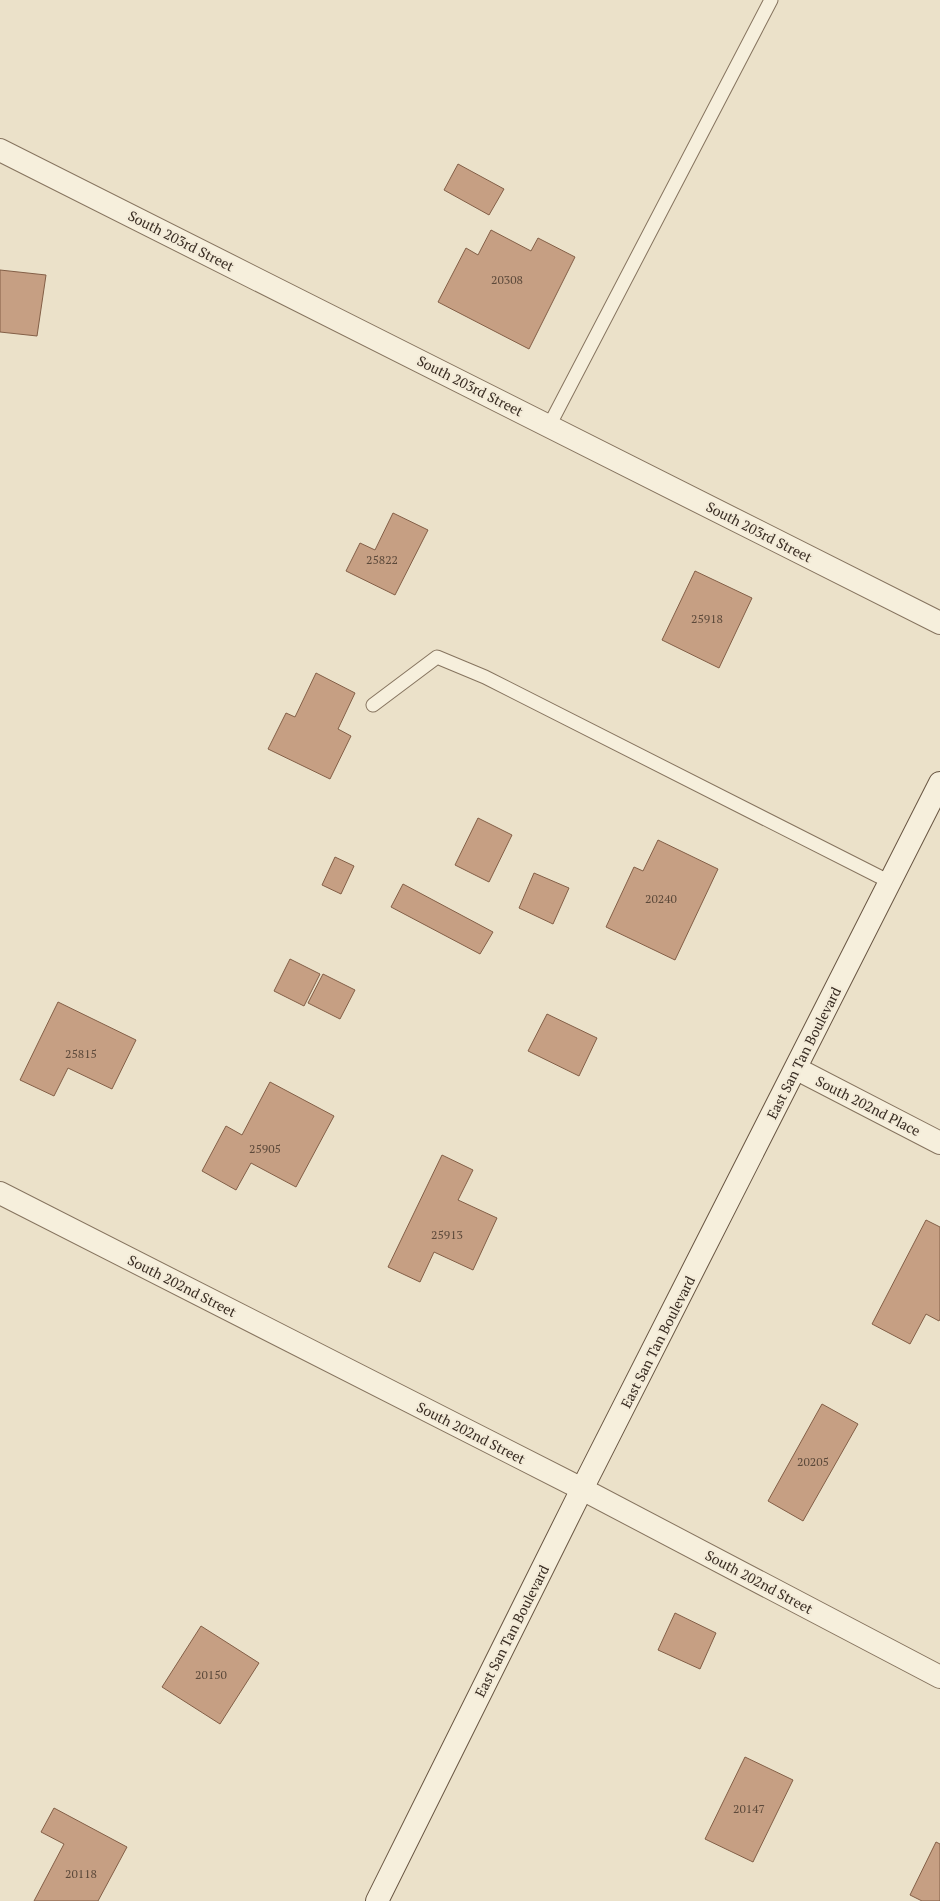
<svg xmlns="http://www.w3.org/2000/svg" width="940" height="1901" viewBox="0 0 940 1901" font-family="'PT Serif',serif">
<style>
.building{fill:#c69f83;stroke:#835f47}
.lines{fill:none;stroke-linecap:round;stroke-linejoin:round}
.lane-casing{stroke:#86745f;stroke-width:15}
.street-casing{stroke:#86745f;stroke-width:24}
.secondary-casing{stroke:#685542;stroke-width:24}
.lane{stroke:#f6efdc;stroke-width:13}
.street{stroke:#f6efdc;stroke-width:22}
.secondary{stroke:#f6efdc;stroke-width:22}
.labels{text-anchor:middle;stroke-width:4;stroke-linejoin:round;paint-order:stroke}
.number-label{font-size:12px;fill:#5c493a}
.street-label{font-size:14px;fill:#382c22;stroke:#f3ebd8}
</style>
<rect width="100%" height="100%" fill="#ebe1c9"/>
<!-- building -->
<path class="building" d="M 458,164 L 504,189 L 489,215 L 444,190 Z
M 491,230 L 531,251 L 538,238 L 575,257 L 529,349 L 438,302 L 466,248 L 478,255 Z
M 0,270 L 46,275 L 37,336 L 0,332 Z
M 393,513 L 428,530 L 395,595 L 346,571 L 360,543 L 375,550 Z
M 695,571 L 752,598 L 719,668 L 662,640 Z
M 316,673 L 355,693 L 338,729 L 351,736 L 330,779 L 268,749 L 286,713 L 295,717 Z
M 478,818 L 512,835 L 489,882 L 455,865 Z
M 658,840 L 718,869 L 675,960 L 606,927 L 634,867 L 643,871 Z
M 335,857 L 354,866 L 341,894 L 322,885 Z
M 534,873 L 569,888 L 553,924 L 519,908 Z
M 403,884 L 493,932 L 480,954 L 391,907 Z
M 290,959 L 320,974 L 304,1006 L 274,991 Z
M 323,974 L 355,990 L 340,1019 L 308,1003 Z
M 58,1002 L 136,1040 L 112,1089 L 68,1068 L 54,1096 L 20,1080 Z
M 547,1014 L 597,1038 L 579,1076 L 528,1051 Z
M 270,1082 L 334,1116 L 296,1187 L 251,1163 L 236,1190 L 202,1171 L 226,1126 L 242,1135 Z
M 442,1155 L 473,1170 L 458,1200 L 497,1218 L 473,1270 L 434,1252 L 420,1282 L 388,1267 Z
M 926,1220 L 940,1227 L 940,1319 L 939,1321 L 926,1314 L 910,1344 L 872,1324 Z
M 822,1404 L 858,1424 L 803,1521 L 768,1501 Z
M 675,1613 L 716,1633 L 700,1669 L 658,1650 Z
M 201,1626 L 259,1663 L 220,1724 L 162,1687 Z
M 745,1757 L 793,1780 L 753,1862 L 705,1839 Z
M 54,1808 L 127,1847 L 98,1901 L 34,1901 L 64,1844 L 41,1832 Z
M 936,1842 L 940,1844 L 940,1901 L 922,1901 L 910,1895 Z"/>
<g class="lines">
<defs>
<path id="lane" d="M 549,426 L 771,0
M 373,705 L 437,657 L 485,677 L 890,882"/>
<path id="street" d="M 0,150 L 940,623
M 797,1069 L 940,1143
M 0,1193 L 582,1489 L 940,1677"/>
<path id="secondary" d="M 377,1901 L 582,1489 L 940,783"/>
</defs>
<!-- lane casing -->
<use href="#lane" class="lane-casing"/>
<!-- street casing -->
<use href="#street" class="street-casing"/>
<!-- secondary casing -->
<use href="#secondary" class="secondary-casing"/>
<!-- lane -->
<use href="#lane" class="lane"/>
<!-- street -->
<use href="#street" class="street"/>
<!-- secondary -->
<use href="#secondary" class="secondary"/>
</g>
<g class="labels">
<!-- number labels -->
<g class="number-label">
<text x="507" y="284">20308</text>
<text x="382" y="564">25822</text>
<text x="707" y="623">25918</text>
<text x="661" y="903">20240</text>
<text x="81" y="1058">25815</text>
<text x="265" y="1153">25905</text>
<text x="447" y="1239">25913</text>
<text x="813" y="1466">20205</text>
<text x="211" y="1679">20150</text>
<text x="749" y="1813">20147</text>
<text x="81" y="1878">20118</text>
</g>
<!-- street labels -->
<g class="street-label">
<text transform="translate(181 241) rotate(27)" y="5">South 203rd Street</text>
<text transform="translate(470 386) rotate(27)" y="5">South 203rd Street</text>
<text transform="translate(759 532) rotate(27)" y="5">South 203rd Street</text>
<text transform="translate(804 1053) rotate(-63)" y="5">East San Tan Boulevard</text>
<text transform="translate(868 1106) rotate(27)" y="5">South 202nd Place</text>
<text transform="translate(182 1286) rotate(27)" y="5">South 202nd Street</text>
<text transform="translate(658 1342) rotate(-63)" y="5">East San Tan Boulevard</text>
<text transform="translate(471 1433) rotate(27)" y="5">South 202nd Street</text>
<text transform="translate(759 1582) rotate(28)" y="5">South 202nd Street</text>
<text transform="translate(512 1631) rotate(-63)" y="5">East San Tan Boulevard</text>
</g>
</g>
</svg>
